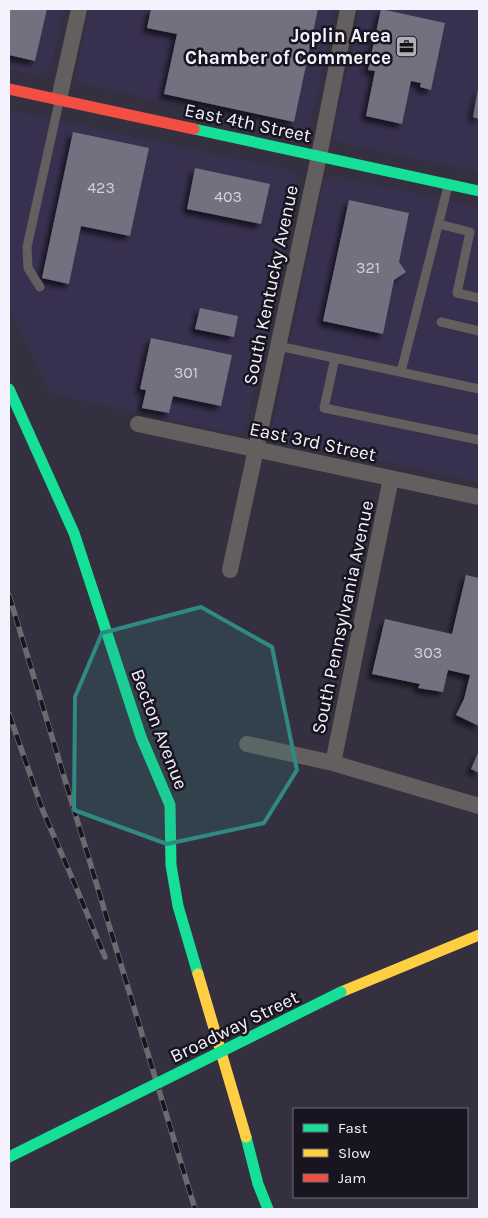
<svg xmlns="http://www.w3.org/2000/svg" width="488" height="1218" viewBox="0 0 488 1218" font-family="Karla,sans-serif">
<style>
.built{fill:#38304f}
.building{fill:#736f80;filter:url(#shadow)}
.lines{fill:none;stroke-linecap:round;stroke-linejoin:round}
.lane{stroke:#635f5e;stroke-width:9}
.street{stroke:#635f5e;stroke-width:16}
.fast{stroke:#16e098;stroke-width:11}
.slow{stroke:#ffcf43;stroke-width:11}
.jam{stroke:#f24e42;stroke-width:11}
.rail-casing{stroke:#6d6a6f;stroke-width:5.5}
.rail{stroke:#181521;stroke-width:4;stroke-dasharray:11;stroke-linecap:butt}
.fast-bridge{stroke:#16e098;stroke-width:11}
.marked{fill:#318983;fill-opacity:0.2;stroke:#318983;stroke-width:4;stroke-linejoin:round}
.labels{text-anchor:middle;stroke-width:5;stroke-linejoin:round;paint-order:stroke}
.number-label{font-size:16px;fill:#d4d1dd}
.poi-label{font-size:19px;font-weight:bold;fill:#f4f2fc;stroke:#181521;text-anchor:end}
.street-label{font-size:19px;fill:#f4f2fc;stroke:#181521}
</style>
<defs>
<filter id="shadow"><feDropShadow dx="-4.5" dy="4.5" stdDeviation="2.5" flood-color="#0009"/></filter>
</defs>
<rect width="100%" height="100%" fill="#34303f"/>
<!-- built -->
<path class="built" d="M 9,9 L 64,9 L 51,66 L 45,72 L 35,75 L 9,69 Z
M 89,9 L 335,9 L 311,125 L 308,130 L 301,131 L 82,84 L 75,78 L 76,72 Z
M 360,9 L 479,9 L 479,172 L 340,143 L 335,140 L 333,134 Z
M 9,110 L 290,170 L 296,173 L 298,182 L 245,430 L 243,434 L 235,434 L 52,394 L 9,309 Z
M 335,176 L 479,207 L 479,482 L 278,439 L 273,436 L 271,432 L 324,182 L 327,178 Z"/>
<!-- building -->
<path class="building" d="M 9,9 L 47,9 L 35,61 L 9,55 Z
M 151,9 L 318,9 L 294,122 L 164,94 L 177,34 L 147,28 Z
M 381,9 L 445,23 L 431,90 L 420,87 L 421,83 L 411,81 L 402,124 L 366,116 L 375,71 L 368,70 Z
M 478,89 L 479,89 L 479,119 L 473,117 Z
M 73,132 L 149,148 L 130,236 L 81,226 L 69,284 L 42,278 Z
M 195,168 L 270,184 L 261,224 L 187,209 Z
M 349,200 L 409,213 L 399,262 L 406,272 L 394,280 L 383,334 L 323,321 Z
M 200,308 L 238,316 L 234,337 L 195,329 Z
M 151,338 L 232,355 L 221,406 L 173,396 L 169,413 L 142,408 L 146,390 L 140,389 Z
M 466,575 L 479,578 L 479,726 L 456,715 L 464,699 L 470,675 L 448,670 L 443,692 L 418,688 L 420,684 L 372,674 L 385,619 L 452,634 Z
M 479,751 L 479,773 L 471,769 Z"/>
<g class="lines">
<!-- lane -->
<path class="lane" d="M 439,224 L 470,232 L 457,293 L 479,298
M 40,287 L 28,268 L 27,247 L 59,102
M 441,322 L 479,331
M 278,346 L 335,358 L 324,408 L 479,440
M 335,358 L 479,389
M 401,372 L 448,186"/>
<!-- street -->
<path class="street" d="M 59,99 L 79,9
M 138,424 L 479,497
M 230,570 L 319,156 L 348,9
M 247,744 L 333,763 L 479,806
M 333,763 L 391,478"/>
<!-- fast -->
<path class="fast" d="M 194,129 L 479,191
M 9,389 L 74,533 L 141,737 L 170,805 L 171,865 L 178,906 L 198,974
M 246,1137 L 258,1184 L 268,1209"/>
<!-- slow -->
<path class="slow" d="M 198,974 L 246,1137
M 341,992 L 479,935"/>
<!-- jam -->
<path class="jam" d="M 9,89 L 194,129"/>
<defs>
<path id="rail" d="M 9,595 L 195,1209
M 9,714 L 43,811 L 76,887 L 105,957"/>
</defs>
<!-- rail casing -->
<use href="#rail" class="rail-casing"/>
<!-- rail -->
<use href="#rail" class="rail"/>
<!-- fast-bridge -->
<path class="fast-bridge" d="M 9,1157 L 341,992"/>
</g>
<!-- marked area -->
<path class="marked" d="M 201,607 L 272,647 L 297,770 L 264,823 L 167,844 L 74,810 L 75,697 L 102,633 Z"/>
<!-- icons -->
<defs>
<symbol id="office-square" viewBox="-11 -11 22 22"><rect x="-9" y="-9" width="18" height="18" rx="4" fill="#b1aeba" stroke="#181521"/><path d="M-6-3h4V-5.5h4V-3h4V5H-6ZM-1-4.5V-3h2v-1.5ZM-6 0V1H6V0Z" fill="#111"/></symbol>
</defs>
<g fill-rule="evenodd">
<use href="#office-square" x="394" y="34" width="25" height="25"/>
</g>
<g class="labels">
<!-- number labels -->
<g class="number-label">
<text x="101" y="193">423</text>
<text x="228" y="202">403</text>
<text x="368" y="273">321</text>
<text x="186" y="378">301</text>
<text x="428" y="658">303</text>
</g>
<!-- poi labels -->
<g class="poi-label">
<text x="391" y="42">Joplin Area<tspan x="391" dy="22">Chamber of Commerce</tspan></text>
</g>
<!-- street labels -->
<g class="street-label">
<text transform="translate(248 122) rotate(12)" y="7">East 4th Street</text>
<text transform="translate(270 285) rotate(-78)" y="7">South Kentucky Avenue</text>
<text transform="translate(313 441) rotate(12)" y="7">East 3rd Street</text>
<text transform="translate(342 617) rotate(-78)" y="7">South Pennsylvania Avenue</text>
<text transform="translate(160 729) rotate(69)" y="7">Becton Avenue</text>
<text transform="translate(234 1026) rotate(-26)" y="7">Broadway Street</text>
</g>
</g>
<!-- border -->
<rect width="488" height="1218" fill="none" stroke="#f4f2fc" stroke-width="20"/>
<!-- legend -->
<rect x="293" y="1108" width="175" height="90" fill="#181521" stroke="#706d79"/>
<rect x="303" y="1124" width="25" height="8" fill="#16e098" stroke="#706d79"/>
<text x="338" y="1133" font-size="15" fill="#f4f2fc">Fast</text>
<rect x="303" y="1149" width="25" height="8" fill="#ffcf43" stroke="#706d79"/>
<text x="338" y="1158" font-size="15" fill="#f4f2fc">Slow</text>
<rect x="303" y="1174" width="25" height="8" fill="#f24e42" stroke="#706d79"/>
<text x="338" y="1183" font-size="15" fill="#f4f2fc">Jam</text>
</svg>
